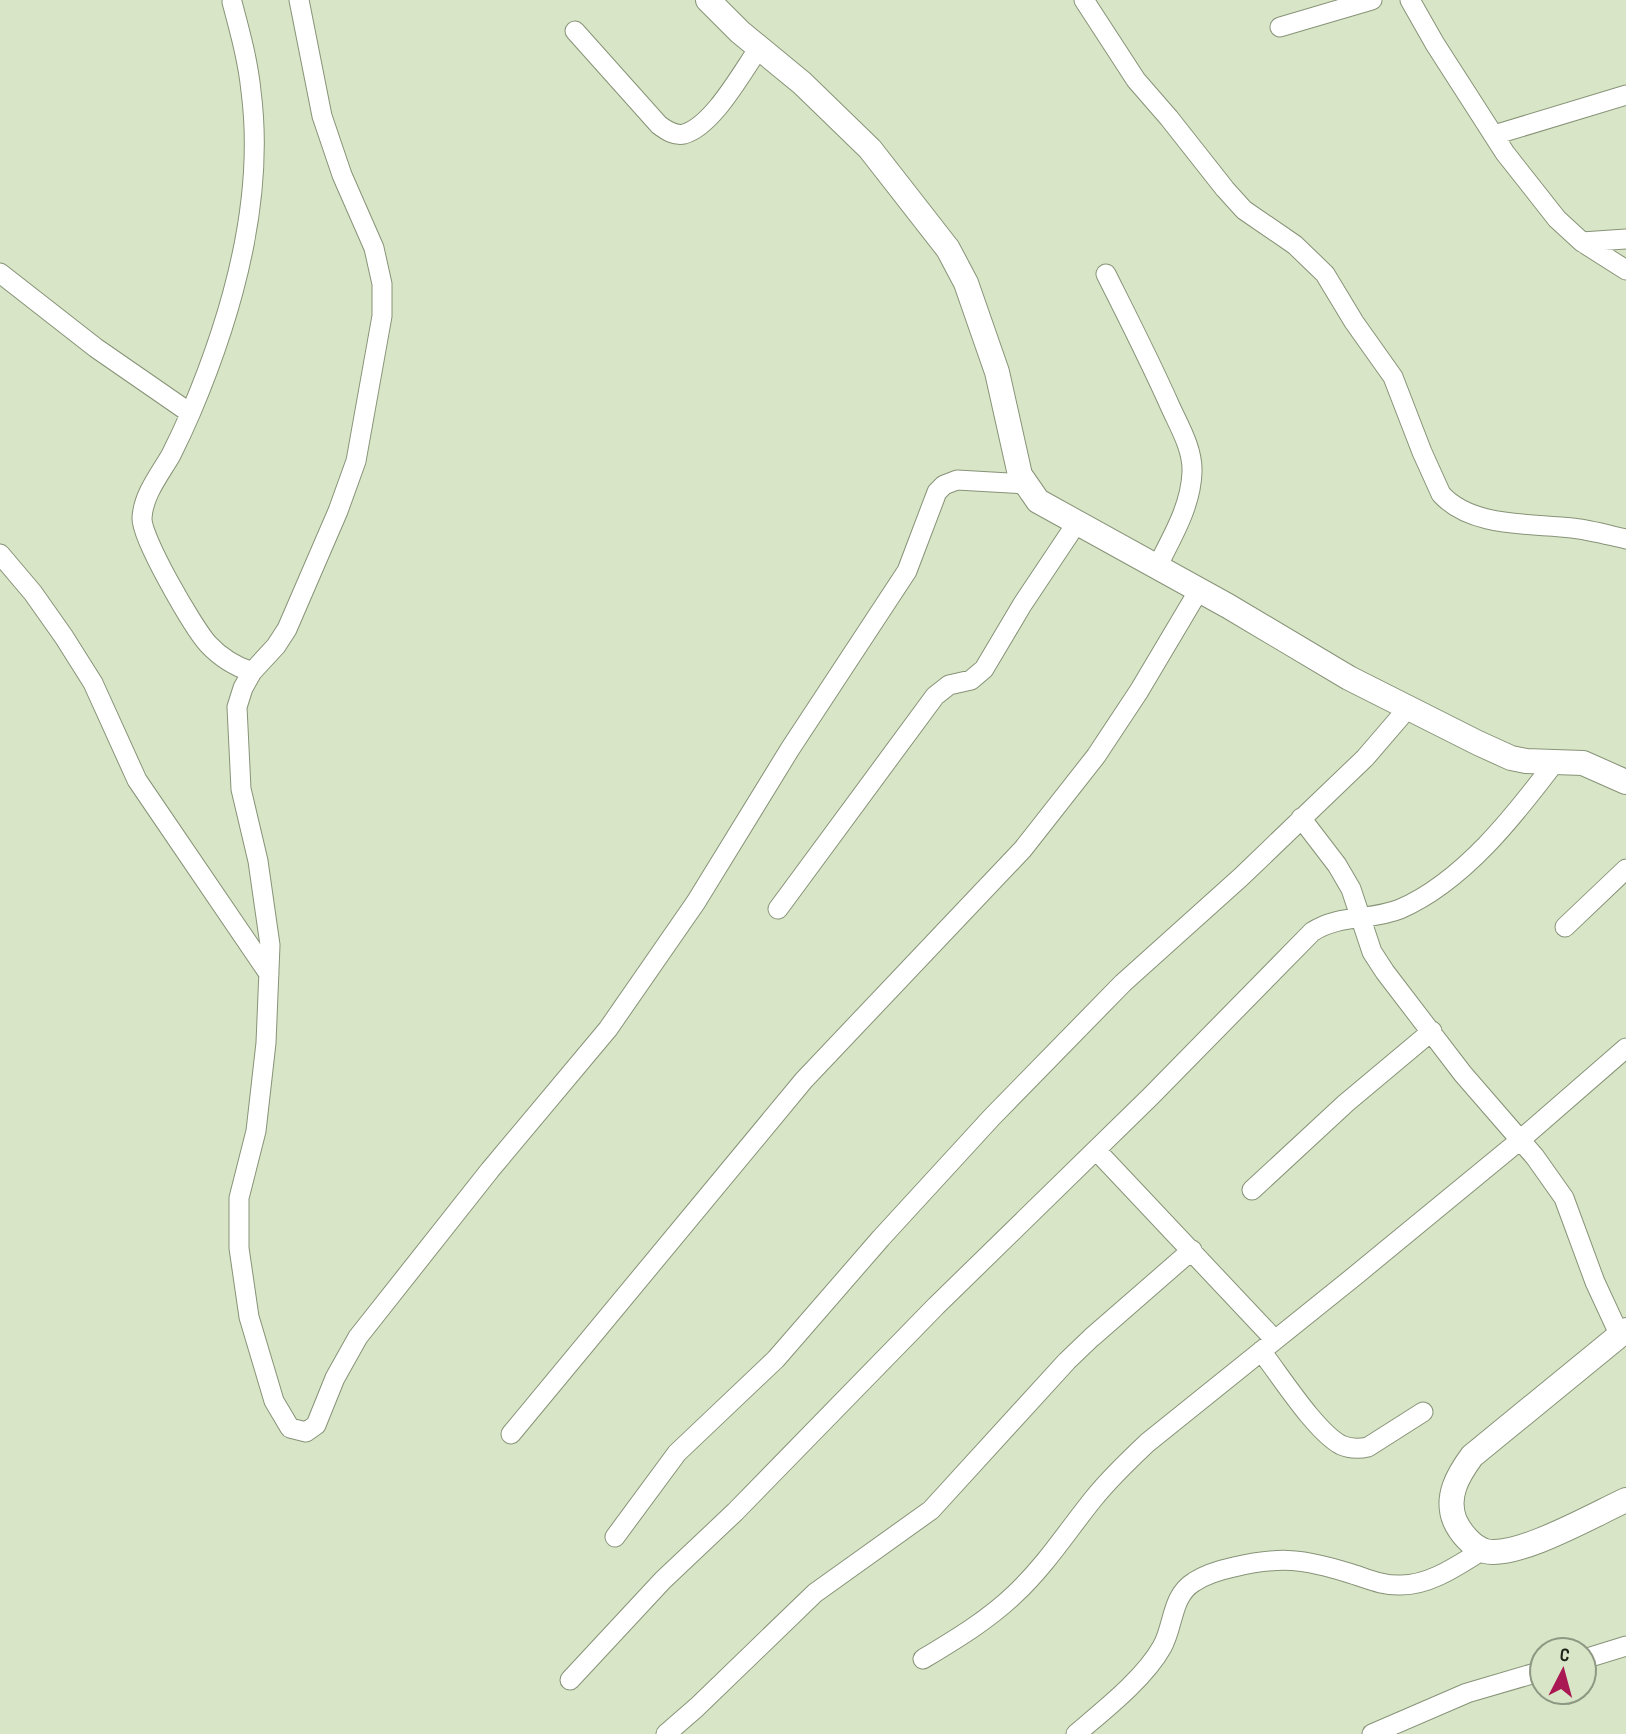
<svg xmlns="http://www.w3.org/2000/svg" width="1626" height="1734" viewBox="0 0 1626 1734" font-family="'Sofia Sans Condensed',sans-serif">
<style>
.lines{fill:none;stroke-linecap:round;stroke-linejoin:round}
.minor-casing{stroke:#879377;stroke-width:21}
.tertiary-casing{stroke:#879377;stroke-width:26}
.minor{stroke:#fff;stroke-width:19}
.tertiary{stroke:#fff;stroke-width:24}
</style>
<rect width="100%" height="100%" fill="#d8e5c7"/>
<g class="lines">
<defs>
<path id="minor" d="M 299,0 L 322,116 L 342,175 L 374,248 L 382,284 L 382,316 L 356,461 L 338,511 L 287,629 L 276,646 L 252,672 L 243,688 L 237,707 L 241,789 L 258,861 L 270,945 L 266,1043 L 256,1131 L 239,1198 L 239,1248 L 249,1317 L 274,1401 L 290,1428 L 306,1432 L 316,1425 L 335,1378 L 358,1337 L 490,1170 L 608,1029 L 696,902 L 790,749 L 907,571 L 937,492 L 944,485 L 957,480 L 1025,484
M 1084,0 L 1136,80 L 1169,118 L 1225,189 L 1244,210 L 1295,245 L 1325,274 L 1354,322 L 1393,377 L 1422,452 L 1441,494 C 1471,528 1532,523 1572,528 C 1590,530 1608,535 1626,539
M 1410,0 L 1435,44 L 1505,153 L 1557,219 L 1582,242 L 1626,270
M 232,2 C 240,32 248,61 251,91 C 265,199 233,313 191,412 C 185,426 178,441 171,455 C 160,474 143,495 142,518 C 141,538 193,627 208,644 C 221,658 234,666 252,672
M 1280,27 L 1372,0
M 575,31 L 659,125 C 667,131 675,136 684,134 C 713,126 742,72 759,48
M 1494,135 L 1626,95
M 1582,242 L 1626,239
M 0,273 L 96,348 L 190,413
M 1106,274 C 1128,318 1150,361 1170,406 C 1179,426 1193,449 1192,472 C 1191,506 1172,537 1157,567
M 0,554 L 33,593 L 64,637 L 93,683 L 137,780 L 269,974
M 1301,818 L 1337,865 L 1351,889 L 1372,952 L 1385,972 L 1463,1074 L 1535,1157 L 1564,1198 L 1595,1282 L 1620,1336
M 778,909 L 935,696 L 949,685 L 971,680 L 984,669 L 1022,605 L 1076,524
M 1565,927 L 1626,869
M 1096,1150 L 1275,1340
M 1252,1190 L 1346,1103 L 1432,1031
M 1261,1351 C 1280,1375 1315,1431 1341,1445 C 1350,1449 1359,1449 1368,1447 L 1423,1412
M 511,1434 L 804,1080 L 1023,849 L 1096,756 L 1139,691 L 1199,590
M 615,1537 L 677,1453 L 776,1359 L 881,1238 L 992,1117 L 1123,983 L 1241,877 L 1365,758 L 1408,708
M 923,1659 C 956,1639 988,1620 1015,1594 C 1046,1565 1068,1530 1094,1498 C 1110,1478 1128,1461 1147,1443 L 1356,1275 L 1519,1141 L 1626,1048
M 1584,1659 L 1626,1646
M 570,1680 L 663,1580 L 735,1512 L 936,1306 L 1150,1097 L 1312,932 C 1339,914 1371,921 1400,909 C 1463,882 1515,815 1555,762
M 666,1734 L 697,1707 L 815,1593 L 931,1510 L 1067,1361 L 1091,1338 L 1192,1250
M 1076,1734 C 1104,1710 1144,1679 1162,1647 C 1174,1626 1171,1596 1194,1582 C 1206,1574 1220,1570 1234,1567 C 1280,1556 1304,1559 1349,1573 C 1366,1578 1382,1586 1401,1585 C 1431,1585 1458,1565 1483,1550
M 1372,1734 L 1467,1693 L 1542,1671"/>
<path id="tertiary" d="M 708,0 L 740,32 L 802,83 L 870,149 L 948,249 L 966,283 L 997,372 L 1020,475 L 1038,501 L 1228,606 L 1349,678 L 1478,743 L 1511,758 L 1526,761 L 1583,763 L 1626,782
M 1626,1330 L 1472,1456 C 1458,1475 1445,1497 1455,1521 C 1460,1532 1472,1547 1485,1551 C 1517,1559 1595,1514 1626,1500"/>
</defs>
<!-- minor casing -->
<use href="#minor" class="minor-casing"/>
<!-- tertiary casing -->
<use href="#tertiary" class="tertiary-casing"/>
<!-- minor -->
<use href="#minor" class="minor"/>
<!-- tertiary -->
<use href="#tertiary" class="tertiary"/>
</g>
<!-- north arrow -->
<g transform="translate(1563 1671) rotate(6)"><circle r="33" fill="#d8e5c7" stroke="#8e9882" stroke-width="2"/>
<path d="M0-5L12 26L0 18L-12 26Z" fill="#a91852"/>
<text y="-10" font-size="19" font-weight="bold" text-anchor="middle" fill="#20251a">С</text>
</g>
</svg>
